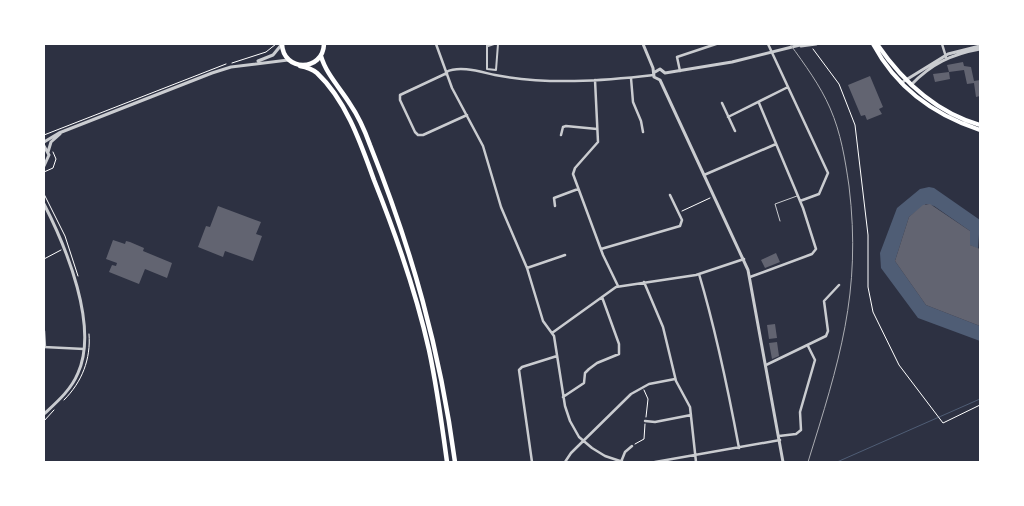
<svg xmlns="http://www.w3.org/2000/svg" width="1024" height="506" viewBox="0 0 1024 506" font-family="'Fira Sans',sans-serif">
<style>
.water{fill:#4f5d75}
.lines{fill:none;stroke-linecap:round;stroke-linejoin:round}
.stream{stroke:#4f5d75;stroke-width:1}
.building{fill:#626471}
.path{stroke:#fff;stroke-width:1}
.service{stroke:#caccd0;stroke-width:1}
.pedestrian{stroke:#caccd0;stroke-width:2}
.minor{stroke:#caccd0;stroke-width:2.5}
.tertiary{stroke:#caccd0;stroke-width:3}
.secondary{stroke:#fff;stroke-width:4}
.primary{stroke:#fff;stroke-width:4.5}
.trunk{stroke:#fff;stroke-width:4.5}
.rail{stroke:#abadb3;stroke-width:1}
</style>
<rect width="100%" height="100%" fill="#2d3142"/>
<!-- water -->
<path class="water" d="M 929,187 L 934,188 L 980,220 L 978,249 L 970,245 L 970,231 L 934,206 L 926,204 L 909,217 L 895,261 L 926,305 L 980,326 L 980,341 L 918,318 L 881,268 L 880,253 L 897,208 L 920,189 Z"/>
<g class="lines">
<!-- stream -->
<path class="stream" d="M 837,462 L 980,399"/>
</g>
<!-- building -->
<path class="building" d="M 963,62 L 964,66 L 971,67 L 974,81 L 980,80 L 980,96 L 976,97 L 974,83 L 967,84 L 964,70 L 949,72 L 950,79 L 935,82 L 933,74 L 949,72 L 947,65 Z
M 870,76 L 883,107 L 879,109 L 882,114 L 867,120 L 865,115 L 861,116 L 848,85 Z
M 930,204 L 970,231 L 970,245 L 980,249 L 980,326 L 926,305 L 895,261 L 909,217 L 923,205 Z
M 218,206 L 261,222 L 256,234 L 262,236 L 253,261 L 225,251 L 223,257 L 198,247 L 206,226 L 210,227 Z
M 113,240 L 125,244 L 126,241 L 130,242 L 144,248 L 143,251 L 172,263 L 167,278 L 145,269 L 139,284 L 109,272 L 112,265 L 116,266 L 117,263 L 106,259 Z
M 776,253 L 780,262 L 765,268 L 761,260 Z
M 775,324 L 777,338 L 769,339 L 767,325 Z
M 777,342 L 779,356 L 772,359 L 769,343 Z"/>
<g class="lines">
<!-- path -->
<path class="path" d="M 813,49 L 839,84 L 855,125 L 868,235 L 868,287 L 873,312 L 899,365 L 943,423 L 980,405
M 232,63 L 266,52 L 276,44
M 44,135 L 226,64
M 44,172 L 53,168 L 56,159 L 53,152
M 44,194 L 65,236 L 78,276
M 682,211 L 710,198
M 44,259 L 61,250
M 644,390 L 648,399 L 646,417
M 64,400 C 82,382 91,359 89,334
M 44,421 L 54,410
M 635,444 L 644,439 L 645,424"/>
<!-- service -->
<path class="service" d="M 780,221 L 775,204 L 797,196"/>
<!-- pedestrian -->
<path class="pedestrian" d="M 487,44 L 487,69 L 496,70 L 498,44
M 488,46 L 494,44"/>
<!-- minor -->
<path class="minor" d="M 436,44 L 452,88 L 483,146 L 501,207 L 527,268 L 543,321 L 554,336 L 565,406 L 570,421 L 579,437 L 592,448 L 605,456 L 623,462
M 768,44 L 828,173 L 819,194 L 800,201
M 942,44 L 946,57
M 680,71 L 677,57 L 716,44
M 446,72 C 460,65 481,72 495,75 C 547,85 602,81 654,75
M 447,73 L 400,95 L 400,100 L 415,132 L 418,135 L 423,135 L 467,115
M 631,78 L 633,102 L 641,121 L 643,132
M 595,80 L 598,142 L 575,168 L 573,174 L 603,255 L 618,286
M 722,103 L 735,131
M 728,117 L 788,87
M 561,135 L 563,127 L 566,126 L 597,129
M 704,175 L 776,144
M 555,206 L 554,198 L 578,189
M 601,249 L 680,226 L 682,220 L 670,195
M 527,268 L 565,255
M 699,274 C 716,331 728,389 739,448
M 750,277 L 812,254 L 816,249 L 803,208 L 759,103
M 644,282 L 663,327 L 676,381 L 690,407 L 696,462
M 44,331 L 45,347
M 552,333 L 616,287 L 696,275 L 744,259
M 44,347 L 84,349
M 766,365 L 826,336 L 828,331 L 824,301 L 839,285
M 563,397 L 584,383 L 585,373 L 589,369 L 597,363 L 619,354 L 619,344 L 602,297
M 645,421 L 655,422 L 691,415
M 779,436 L 796,434 L 801,430 L 800,412 L 815,360 L 808,346
M 532,462 L 519,370 L 522,367 L 557,356
M 565,462 L 571,453 L 631,394 L 649,384 L 675,379
M 621,462 L 625,452 L 632,446
M 655,462 L 780,440"/>
<!-- tertiary -->
<path class="tertiary" d="M 643,44 L 653,68 L 654,77 L 660,80
M 801,46 L 816,44
M 258,61 L 273,55 L 282,44
M 655,72 L 660,69 L 665,73
M 665,73 L 732,62 L 804,44
M 660,80 L 748,270 L 783,462
M 901,83 L 948,54 L 980,46
M 911,85 C 931,64 952,54 980,49
M 44,142 L 59,133 L 212,73 L 231,67 L 288,60
M 44,146 L 49,155 L 44,166
M 48,152 L 51,142 L 60,134
M 44,204 C 66,247 99,326 78,373 C 71,390 57,402 44,414"/>
<!-- secondary -->
<path class="secondary" d="M 873,44 C 896,87 934,115 980,130
M 877,44 C 903,82 935,112 980,125"/>
<!-- primary -->
<path class="primary" d="M 282,44 C 283,72 323,72 324,44"/>
<!-- trunk -->
<path class="trunk" d="M 321,56 C 326,74 341,89 350,104 C 359,117 365,131 370,145 C 412,250 440,350 455,462
M 300,66 C 306,67 312,69 317,73 C 346,100 361,144 374,180 C 396,235 416,292 429,350 C 437,387 442,425 447,462"/>
<!-- rail -->
<path class="rail" d="M 790,44 C 805,65 820,85 830,108 C 841,133 845,159 849,186 C 862,293 839,362 808,462"/>
</g>
<!-- border -->
<rect width="1024" height="506" fill="none" stroke="#ffffff" stroke-width="90"/>
</svg>
